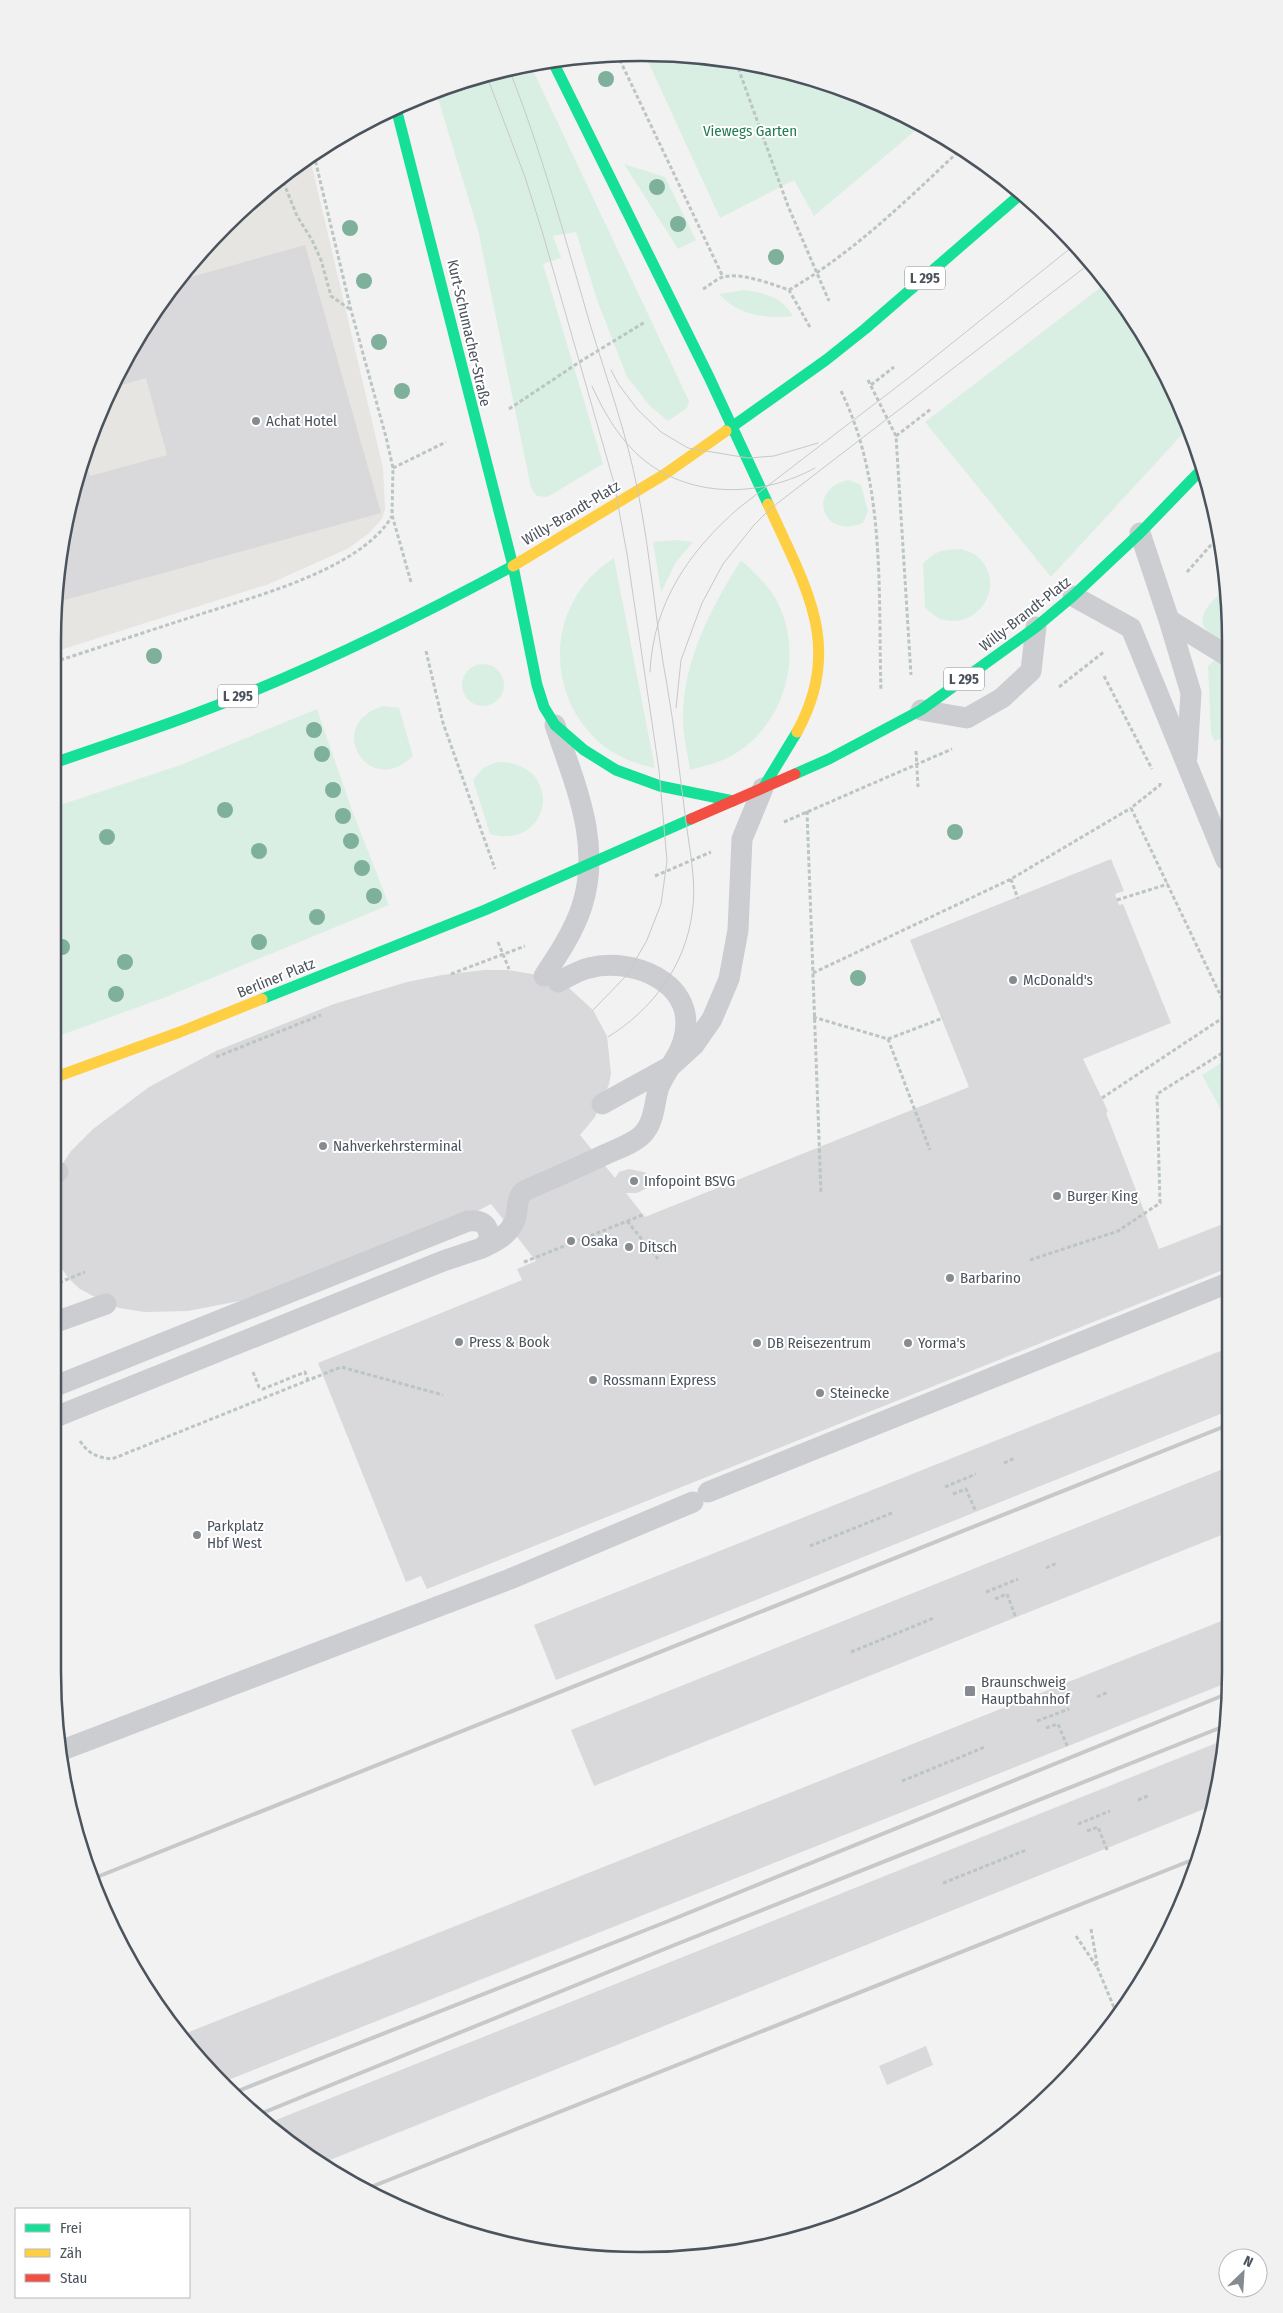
<svg xmlns="http://www.w3.org/2000/svg" width="1283" height="2313" viewBox="0 0 1283 2313" font-family="'Fira Sans Condensed',sans-serif">
<style>
.commercial{fill:#e6e5e1}
.green{fill:#daefe3}
.building{fill:#d9d9db}
.lines{fill:none;stroke-linecap:round;stroke-linejoin:round}
.path{stroke:#bbc5c2;stroke-width:3;stroke-dasharray:4 2.5;stroke-linecap:butt}
.lane{stroke:#cccdd0;stroke-width:21}
.fast{stroke:#16e098;stroke-width:11}
.slow{stroke:#ffcf43;stroke-width:11}
.jam{stroke:#f24e42;stroke-width:11}
.tram{stroke:#c7c8ca;stroke-width:1}
.rail{stroke:#c7c8ca;stroke-width:4}
.tree{fill:#7fb09b}
.poi-dot{fill:#868b91;stroke:#fff;stroke-width:2}
.labels{text-anchor:middle;stroke-width:4;stroke-linejoin:round;paint-order:stroke}
.shield{fill:#fff;stroke:#81878e;stroke-width:1}
.shield-label{font-size:14px;font-weight:bold;fill:#4b535d}
.park-label{font-size:15px;fill:#207a54;stroke:#fff}
.street-label{font-size:15px;fill:#4b535d;stroke:#fff}
.poi-label{font-size:15px;fill:#4b535d;stroke:#fff;text-anchor:start}
.rim{fill:none;stroke:#4b535d;stroke-width:2.5}
</style>
<rect width="100%" height="100%" fill="#f3f2f2"/>
<!-- commercial -->
<path class="commercial" d="M 310,158 L 383,468 L 385,509 L 382,519 L 369,533 L 349,548 L 269,584 L 54,652 L 54,603 L 73,489 L 131,347 L 198,253 L 283,174 Z"/>
<!-- green -->
<path class="green" d="M 645,55 L 718,58 L 831,84 L 922,125 L 814,216 L 794,180 L 720,218 Z
M 531,66 L 689,401 L 687,408 L 668,421 L 650,406 L 627,377 L 597,300 L 576,232 L 553,236 L 561,258 L 543,264 L 603,464 L 547,497 L 537,496 L 531,488 L 478,230 L 436,92 L 489,73 Z
M 624,164 L 665,177 L 696,240 L 678,249 Z
M 1105,284 L 1131,314 L 1186,416 L 1189,427 L 1051,577 L 925,422 Z
M 743,290 C 764,292 782,297 793,316 C 766,319 739,316 719,294 Z
M 849,480 L 861,485 L 868,511 L 863,523 C 821,540 806,488 849,480 Z
M 675,540 L 693,542 L 676,562 L 661,592 L 653,542 Z
M 961,549 C 967,551 975,553 979,558 C 1007,586 978,631 940,619 C 935,617 929,611 925,607 L 923,564 C 935,550 943,550 961,549 Z
M 614,558 L 655,768 C 551,750 525,614 614,558 Z
M 741,560 C 757,575 773,589 781,610 C 804,666 779,735 723,760 C 713,764 701,767 690,770 C 688,754 683,737 683,720 C 682,662 711,608 741,560 Z
M 1226,587 L 1226,642 C 1220,638 1209,634 1205,628 C 1195,614 1217,597 1226,587 Z
M 1213,661 L 1217,661 L 1226,666 L 1226,736 L 1215,741 L 1211,733 L 1208,666 Z
M462 685a21 21 0 1 1 42 0a21 21 0 1 1-42 0Z
M 383,706 L 399,708 L 413,756 C 368,800 323,724 383,706 Z
M 317,709 L 352,810 L 389,905 L 166,997 L 53,1038 L 54,807 L 183,764 Z
M 497,762 C 566,761 552,852 490,834 L 473,780 L 483,768 Z
M 1227,1059 L 1227,1121 L 1202,1075 Z"/>
<!-- building -->
<path class="building" d="M 305,245 L 381,513 L 54,603 L 73,489 L 85,458 L 90,476 L 167,455 L 146,378 L 115,387 L 131,347 L 180,280 Z
M 1111,859 L 1124,891 L 1115,894 L 1119,905 L 1123,904 L 1171,1023 L 1083,1059 L 1106,1107 L 1108,1112 L 1106,1113 L 1159,1249 L 1228,1222 L 1228,1268 L 427,1589 L 421,1576 L 406,1582 L 318,1363 L 522,1280 L 517,1269 L 536,1261 L 491,1204 L 457,1222 L 265,1296 L 188,1311 L 145,1312 L 119,1308 L 106,1303 L 80,1289 L 69,1279 L 53,1256 L 53,1182 L 61,1166 L 71,1151 L 93,1129 L 149,1087 L 216,1051 L 334,1004 L 407,982 L 442,975 L 484,970 L 508,970 L 544,976 L 569,988 L 593,1010 L 607,1036 L 611,1074 L 609,1084 L 595,1117 L 580,1135 L 615,1178 L 619,1172 L 629,1169 L 644,1172 L 649,1175 L 651,1179 L 647,1188 L 637,1193 L 626,1193 L 645,1217 L 969,1087 L 910,940 Z
M 1228,1348 L 1228,1411 L 556,1680 L 534,1625 Z
M 1228,1467 L 1229,1532 L 594,1786 L 571,1730 Z
M 1229,1618 L 1229,1682 L 324,2042 L 223,2082 L 179,2036 Z
M 1224,1740 L 1214,1805 L 926,1921 L 320,2164 L 266,2124 Z
M 926,2046 L 933,2065 L 887,2085 L 879,2066 Z"/>
<g class="lines">
<!-- path -->
<path class="path" d="M 617,54 L 723,277
M 736,62 L 788,206 L 829,301
M 314,155 L 351,310 L 386,437 L 393,468 L 392,515 L 411,582
M 281,176 L 297,216 L 312,240 L 321,260 L 331,296 L 351,310
M 703,289 C 709,286 716,279 723,277 C 740,272 772,284 789,290 L 811,329
M 789,290 C 853,253 907,200 961,149
M 868,380 L 896,436 L 911,675
M 871,385 L 894,367
M 841,391 C 886,483 878,591 881,691
M 509,409 L 581,361 L 645,322
M 896,436 L 931,409
M 393,468 L 446,442
M 1187,572 L 1218,537
M 426,651 L 443,723 L 495,869
M 54,662 C 101,647 148,631 195,616 C 252,597 361,570 392,516
M 1104,676 L 1152,769
M 1059,687 L 1105,651
M 916,751 L 918,787
M 1160,783 L 1160,785 L 1131,808 L 1227,1009
M 807,811 L 821,1194
M 784,822 L 952,749
M 655,876 L 711,852
M 1011,879 L 1018,899
M 1117,900 L 1168,884
M 498,942 L 509,969
M 813,973 L 1011,879 L 1131,808
M 451,974 L 525,946
M 813,1017 L 888,1039 L 930,1150
M 888,1039 L 943,1018
M 216,1057 L 321,1015
M 1102,1098 L 1227,1015
M 53,1217 L 61,1214
M 627,1221 L 658,1259
M 1030,1260 L 1118,1231 L 1160,1203 L 1157,1094 L 1227,1050
M 524,1262 L 645,1214
M 53,1285 L 85,1272
M 253,1372 L 259,1387 L 263,1389 L 305,1372 L 308,1380
M 80,1441 C 89,1454 96,1457 112,1459 L 341,1367 L 443,1395
M 53,1453 L 60,1450
M 1004,1463 L 1015,1458
M 945,1487 L 976,1474
M 953,1494 L 966,1489 L 976,1512
M 810,1546 L 892,1513
M 1046,1568 L 1057,1563
M 986,1592 L 1018,1579
M 995,1599 L 1007,1594 L 1016,1618
M 851,1652 L 934,1618
M 1097,1697 L 1108,1692
M 1037,1721 L 1069,1709
M 1046,1728 L 1058,1724 L 1068,1748
M 902,1781 L 985,1747
M 1138,1800 L 1150,1795
M 1078,1824 L 1110,1811
M 1087,1831 L 1098,1827 L 1108,1852
M 943,1883 L 1026,1850
M 1091,1929 L 1098,1969 L 1118,2017
M 1076,1936 L 1097,1967"/>
<!-- lane -->
<path class="lane" d="M 1140,533 L 1169,620 L 1226,655
M 1073,596 L 1131,628 L 1226,860
M 1169,620 L 1191,693 L 1187,757
M 921,710 L 967,718 L 1002,698 L 1031,671 L 1036,627
M 544,976 C 558,955 574,931 582,906 C 602,843 575,785 555,725
M 602,1104 L 671,1066 L 694,1045 L 712,1019 L 729,979 L 738,930 L 742,839 L 763,788
M 53,1175 L 58,1172
M 482,1248 C 497,1241 511,1234 516,1217 C 518,1206 516,1199 524,1191 C 551,1179 577,1168 604,1155 C 617,1149 633,1144 643,1134 C 655,1121 654,1102 659,1087 C 667,1068 682,1054 685,1033 C 694,981 631,957 589,968 C 579,970 568,977 558,982
M 53,1323 L 106,1304
M 53,1418 L 443,1261 L 482,1248 L 489,1241 C 490,1226 483,1219 468,1221 L 53,1387
M 708,1492 L 1228,1283
M 60,1751 L 510,1579 L 693,1502"/>
<!-- fast -->
<path class="fast" d="M 553,62 L 709,377 L 768,504
M 396,108 L 513,566
M 726,431 L 826,360 L 865,329 L 1022,193
M 513,566 L 537,685 L 544,707 L 555,725 L 584,750 L 616,770 L 660,786 L 733,801
M 54,763 C 102,746 150,731 197,713 C 306,673 411,621 513,566
M 795,774 L 829,759 L 921,710 L 1036,627 L 1073,596 L 1140,533 L 1200,471
M 763,788 L 797,732
M 262,999 L 485,910 L 691,819"/>
<!-- slow -->
<path class="slow" d="M 768,504 C 804,585 845,645 797,732
M 513,566 L 665,474 L 726,431
M 53,1078 L 180,1032 L 262,999"/>
<!-- jam -->
<path class="jam" d="M 691,819 L 795,774"/>
<!-- tram -->
<path class="tram" d="M 509,69 C 542,152 565,238 590,324 C 607,380 627,434 638,492 C 651,556 655,621 667,685 C 675,731 680,776 686,822 C 690,853 697,884 692,914 C 685,966 652,1010 608,1037
M 486,74 L 525,177 L 542,231 L 614,483 L 627,554 L 659,770 L 667,861 L 661,904 L 647,940 L 627,975 L 593,1010
M 611,370 L 619,385 L 638,410 L 661,432 L 688,448 L 748,458 L 774,456 L 818,443
M 592,386 C 604,413 621,442 645,461 C 694,499 762,497 815,468
M 650,672 C 653,603 689,551 740,507 L 911,376 L 1072,247
M 676,708 L 681,660 L 702,603 L 723,564 L 754,525 L 770,509 L 840,455 L 1088,265
M 53,1261 L 55,1260"/>
<!-- rail -->
<path class="rail" d="M 92,1879 L 1228,1425
M 233,2093 L 666,1922 L 1229,1693
M 255,2116 L 672,1946 L 1227,1725
M 366,2189 L 1197,1858"/>
</g>
<!-- trees -->
<g class="tree">
<circle cx="606" cy="79" r="8"/>
<circle cx="657" cy="187" r="8"/>
<circle cx="678" cy="224" r="8"/>
<circle cx="350" cy="228" r="8"/>
<circle cx="776" cy="257" r="8"/>
<circle cx="364" cy="281" r="8"/>
<circle cx="379" cy="342" r="8"/>
<circle cx="402" cy="391" r="8"/>
<circle cx="154" cy="656" r="8"/>
<circle cx="314" cy="730" r="8"/>
<circle cx="322" cy="754" r="8"/>
<circle cx="333" cy="790" r="8"/>
<circle cx="225" cy="810" r="8"/>
<circle cx="343" cy="816" r="8"/>
<circle cx="955" cy="832" r="8"/>
<circle cx="107" cy="837" r="8"/>
<circle cx="351" cy="841" r="8"/>
<circle cx="259" cy="851" r="8"/>
<circle cx="362" cy="868" r="8"/>
<circle cx="374" cy="896" r="8"/>
<circle cx="317" cy="917" r="8"/>
<circle cx="259" cy="942" r="8"/>
<circle cx="62" cy="947" r="8"/>
<circle cx="125" cy="962" r="8"/>
<circle cx="858" cy="978" r="8"/>
<circle cx="116" cy="994" r="8"/>
</g>
<!-- markers -->
<g class="poi-dot">
<circle cx="256" cy="421" r="5"/>
<circle cx="1013" cy="980" r="5"/>
<circle cx="323" cy="1146" r="5"/>
<circle cx="634" cy="1181" r="5"/>
<circle cx="1057" cy="1196" r="5"/>
<circle cx="571" cy="1241" r="5"/>
<circle cx="629" cy="1247" r="5"/>
<circle cx="950" cy="1278" r="5"/>
<circle cx="459" cy="1342" r="5"/>
<circle cx="757" cy="1343" r="5"/>
<circle cx="908" cy="1343" r="5"/>
<circle cx="593" cy="1380" r="5"/>
<circle cx="820" cy="1393" r="5"/>
<circle cx="197" cy="1535" r="5"/>
<rect x="964" y="1685" width="12" height="12" rx="2.5"/>
</g>
<g class="labels">
<!-- shield labels -->
<g class="shield">
<rect x="905" y="266.5" width="40" height="23" rx="4"/>
<rect x="944" y="667.5" width="40" height="23" rx="4"/>
<rect x="218" y="684.5" width="40" height="23" rx="4"/>
</g>
<g class="shield-label">
<text x="925" y="283">L 295</text>
<text x="964" y="684">L 295</text>
<text x="238" y="701">L 295</text>
</g>
<!-- park labels -->
<g class="park-label">
<text x="750" y="136">Viewegs Garten</text>
</g>
<!-- street labels -->
<g class="street-label">
<text transform="translate(469 333) rotate(77)" y="5">Kurt-Schumacher-Straße</text>
<text transform="translate(571 513) rotate(-31)" y="5">Willy-Brandt-Platz</text>
<text transform="translate(1025 614) rotate(-38)" y="5">Willy-Brandt-Platz</text>
<text transform="translate(276 978) rotate(-22)" y="5">Berliner Platz</text>
</g>
<!-- poi labels -->
<g class="poi-label">
<text x="266" y="426">Achat Hotel</text>
<text x="1023" y="985">McDonald's</text>
<text x="333" y="1151">Nahverkehrsterminal</text>
<text x="644" y="1186">Infopoint BSVG</text>
<text x="1067" y="1201">Burger King</text>
<text x="581" y="1246">Osaka</text>
<text x="639" y="1252">Ditsch</text>
<text x="960" y="1283">Barbarino</text>
<text x="469" y="1347">Press &amp; Book</text>
<text x="767" y="1348">DB Reisezentrum</text>
<text x="918" y="1348">Yorma's</text>
<text x="603" y="1385">Rossmann Express</text>
<text x="830" y="1398">Steinecke</text>
<text x="207" y="1531">Parkplatz<tspan x="207" dy="17">Hbf West</tspan></text>
<text x="981" y="1687">Braunschweig<tspan x="981" dy="17">Hauptbahnhof</tspan></text>
</g>
</g>
<!-- crop -->
<path d="M0 0H1283V2313H0ZM641 61H642A580 580 0 0 1 1222 641V1672A580 580 0 0 1 642 2252H641A580 580 0 0 1 61 1672V641A580 580 0 0 1 641 61Z" fill="#f1f1f2" fill-rule="evenodd"/>
<path class="rim" d="M641 61H642A580 580 0 0 1 1222 641V1672A580 580 0 0 1 642 2252H641A580 580 0 0 1 61 1672V641A580 580 0 0 1 641 61Z"/>
<!-- legend -->
<rect x="15" y="2208" width="175" height="90" fill="#ffffff" stroke="#b7babe"/>
<rect x="25" y="2224" width="25" height="8" fill="#16e098" stroke="#b7babe"/>
<text x="60" y="2233" font-size="15" fill="#4b535d">Frei</text>
<rect x="25" y="2249" width="25" height="8" fill="#ffcf43" stroke="#b7babe"/>
<text x="60" y="2258" font-size="15" fill="#4b535d">Zäh</text>
<rect x="25" y="2274" width="25" height="8" fill="#f24e42" stroke="#b7babe"/>
<text x="60" y="2283" font-size="15" fill="#4b535d">Stau</text>
<!-- north arrow -->
<g transform="translate(1243 2273) rotate(25)"><circle r="24" fill="#ffffff" stroke="#b7babe"/>
<path d="M0-4L9 19L0 12L-9 19Z" fill="#868b91"/>
<text y="-8" font-size="14" font-weight="bold" text-anchor="middle" fill="#4b535d">N</text>
</g>
</svg>
